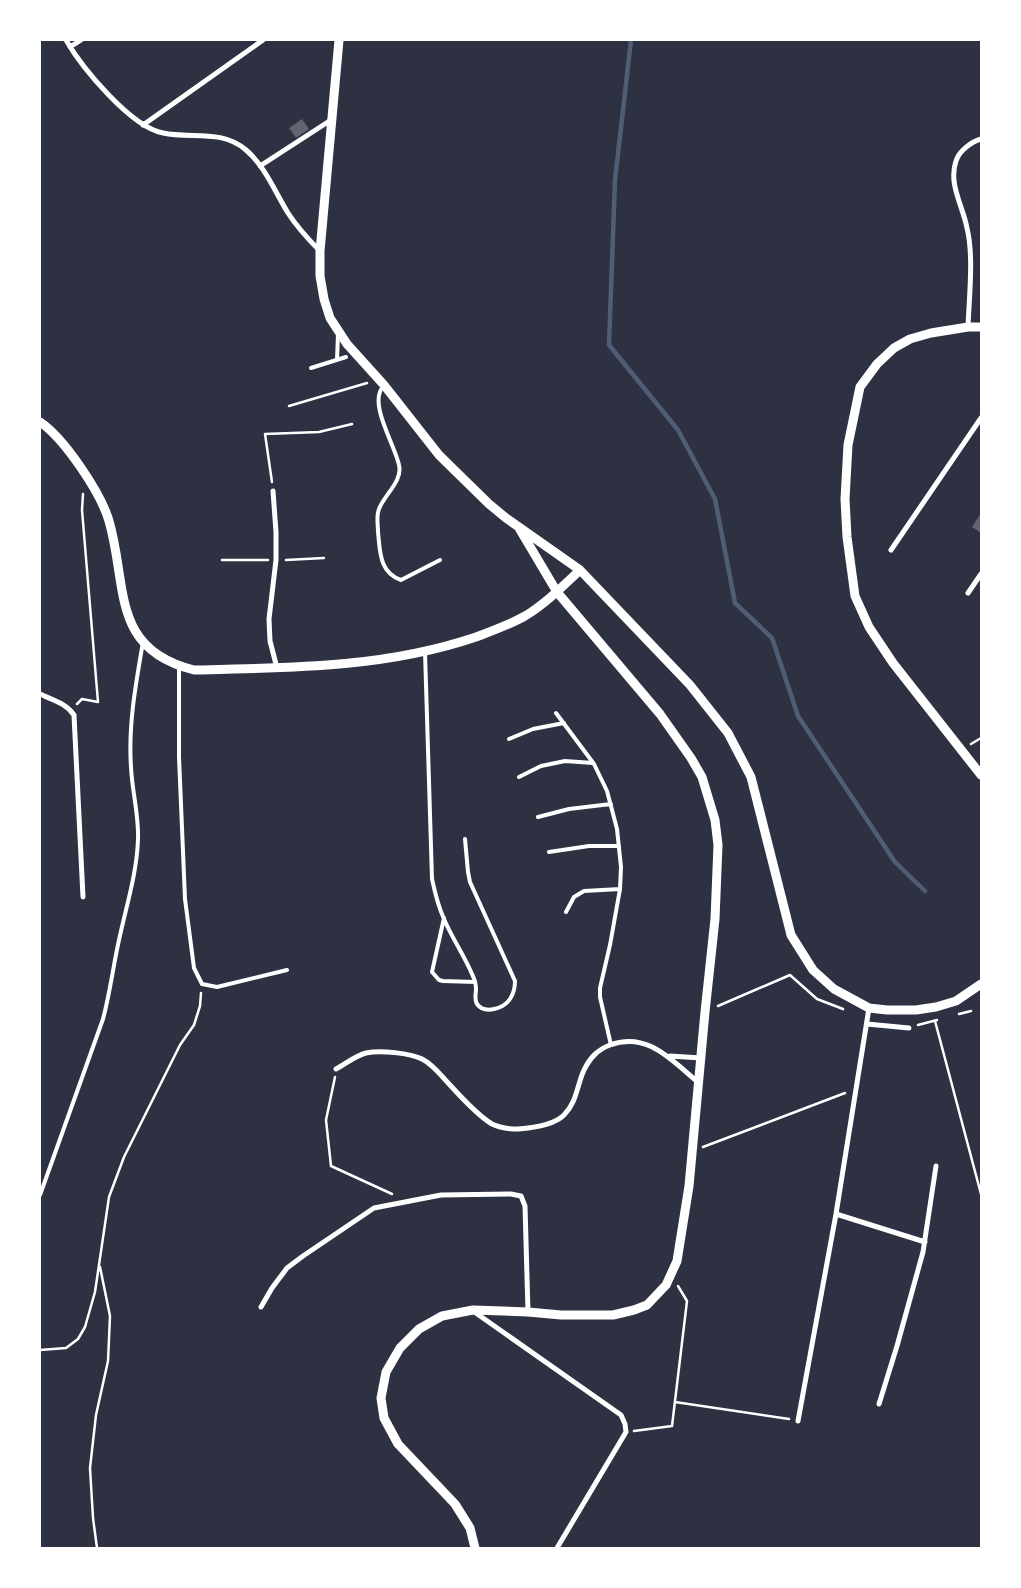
<svg xmlns="http://www.w3.org/2000/svg" width="1021" height="1588" viewBox="0 0 1021 1588" font-family="'Noto Sans',sans-serif">
<style>
.lines{fill:none;stroke-linecap:round;stroke-linejoin:round}
.stream{stroke:#4f5d75;stroke-width:4.5}
.building{fill:#626471}
.path{stroke:#fff;stroke-width:2.5}
.service{stroke:#fff;stroke-width:4}
.minor{stroke:#fff;stroke-width:5}
.tertiary{stroke:#fff;stroke-width:9}
</style>
<rect width="100%" height="100%" fill="#2d3142"/>
<g class="lines">
<!-- stream -->
<path class="stream" d="M 631,40 L 615,180 L 609,345 L 678,430 L 715,499 L 735,603 L 772,638 L 798,716 L 895,862 L 925,891"/>
</g>
<!-- building -->
<path class="building" d="M 302,119 L 309,129 L 296,138 L 289,128 Z
M 981,513 L 981,533 L 972,527 Z"/>
<g class="lines">
<!-- path -->
<path class="path" d="M 289,406 L 367,383
M 272,482 L 265,434 L 319,432 L 352,424
M 222,560 L 268,560
M 286,560 L 324,558
M 77,704 L 82,699 L 98,702 L 82,510 L 83,494
M 971,744 L 981,738
M 718,1006 L 790,975 L 817,999 L 843,1009
M 959,1014 L 971,1011
M 935,1021 L 981,1194
M 918,1025 L 937,1020
M 335,1077 L 326,1120 L 331,1166 L 392,1194
M 703,1147 L 845,1093
M 40,1350 L 66,1348 L 78,1339 L 85,1327 L 95,1292 L 109,1197 L 124,1157 L 180,1045 L 194,1025 L 200,1006 L 201,993
M 675,1402 L 789,1419
M 634,1431 L 672,1426 L 687,1301 L 678,1286
M 97,1548 L 93,1518 L 90,1468 L 96,1415 L 108,1361 L 110,1316 L 100,1267"/>
<!-- service -->
<path class="service" d="M 337,360 L 338,334
M 311,368 L 346,357
M 383,387 C 368,403 395,445 399,465 C 403,481 384,495 379,509 C 376,516 378,524 378,532 C 380,550 379,573 401,580 L 440,560
M 425,652 L 432,879 C 435,893 438,906 444,919 C 452,938 464,955 472,974 C 474,978 476,984 476,989 C 476,994 474,999 477,1004 C 485,1015 504,1008 510,999 C 514,993 515,988 515,981 L 470,882 L 468,872 L 465,839
M 179,666 L 179,757 L 185,899 L 194,968 L 202,984 L 217,987 L 287,970
M 556,713 L 594,764 L 607,791 L 617,829 L 621,867 L 620,889 L 610,945 L 600,988 L 600,997 L 611,1045
M 509,739 L 533,729 L 564,723
M 519,777 L 541,766 L 565,761 L 593,763
M 538,817 L 569,809 L 611,804
M 549,852 L 589,846 L 619,846
M 566,912 L 574,897 L 584,891 L 620,889
M 444,918 L 432,972 L 439,980 L 443,981 L 475,982
M 40,1195 L 103,1019 C 110,993 113,967 119,940 C 126,907 137,873 138,839 C 139,815 132,791 131,767 C 128,725 136,683 143,642"/>
<!-- minor -->
<path class="minor" d="M 66,40 C 82,68 131,127 163,133 C 191,139 222,129 246,150 C 265,166 275,192 288,213 C 297,227 308,239 320,251
M 70,47 L 81,40
M 143,125 L 263,40
M 260,166 L 331,120
M 968,327 C 969,298 974,256 967,228 C 963,206 948,184 956,161 C 959,151 971,142 981,139
M 273,491 L 276,532 L 276,560 L 269,619 L 270,641 L 277,668
M 891,550 L 981,418
M 968,593 L 981,574
M 40,694 C 52,700 66,703 74,715 L 83,897
M 867,1024 L 909,1028
M 670,1056 L 701,1058
M 336,1069 C 345,1064 357,1055 366,1053 C 380,1050 410,1053 422,1059 C 434,1065 441,1076 450,1085 C 460,1096 480,1117 492,1124 C 500,1128 509,1129 518,1129 C 532,1128 554,1125 564,1115 C 577,1102 577,1085 584,1070 C 590,1058 597,1050 610,1045 C 648,1031 672,1061 699,1083
M 836,1214 L 925,1242
M 261,1307 L 272,1288 L 287,1268 L 303,1256 L 374,1208 L 441,1195 L 511,1194 L 521,1196 L 525,1206 L 528,1312
M 473,1311 L 621,1415 L 625,1424 L 626,1432 L 557,1548
M 879,1404 L 897,1346 L 923,1252 L 936,1166
M 798,1421 L 836,1214 L 869,1008"/>
<!-- tertiary -->
<path class="tertiary" d="M 339,40 L 320,251 L 320,276 L 324,299 L 330,318 L 347,344 L 384,385 L 439,455 L 489,504 L 506,518 L 580,570 L 690,685 L 728,733 L 751,777 L 791,935 L 813,970 L 834,989 L 869,1008 L 887,1010 L 916,1010 L 936,1007 L 956,1001 L 981,984
M 981,327 L 968,327 L 931,333 L 910,339 L 894,348 L 877,364 L 860,387 L 848,445 L 845,499 L 847,537 L 855,596 L 869,627 L 893,663 L 981,775
M 40,422 C 64,438 101,493 109,521 C 128,586 110,649 194,670 C 289,668 385,668 476,637 C 492,631 509,625 525,616 C 545,604 563,586 580,570
M 475,1548 L 470,1528 L 455,1504 L 398,1444 L 384,1418 L 381,1398 L 386,1372 L 400,1348 L 419,1329 L 442,1316 L 473,1310 L 528,1312 L 561,1315 L 613,1315 L 634,1310 L 647,1305 L 666,1285 L 677,1261 L 689,1186 L 705,1012 L 715,919 L 718,845 L 715,820 L 702,777 L 691,758 L 660,714 L 557,592 L 519,528"/>
</g>
<!-- border -->
<rect width="1021" height="1588" fill="none" stroke="#ffffff" stroke-width="82"/>
</svg>
